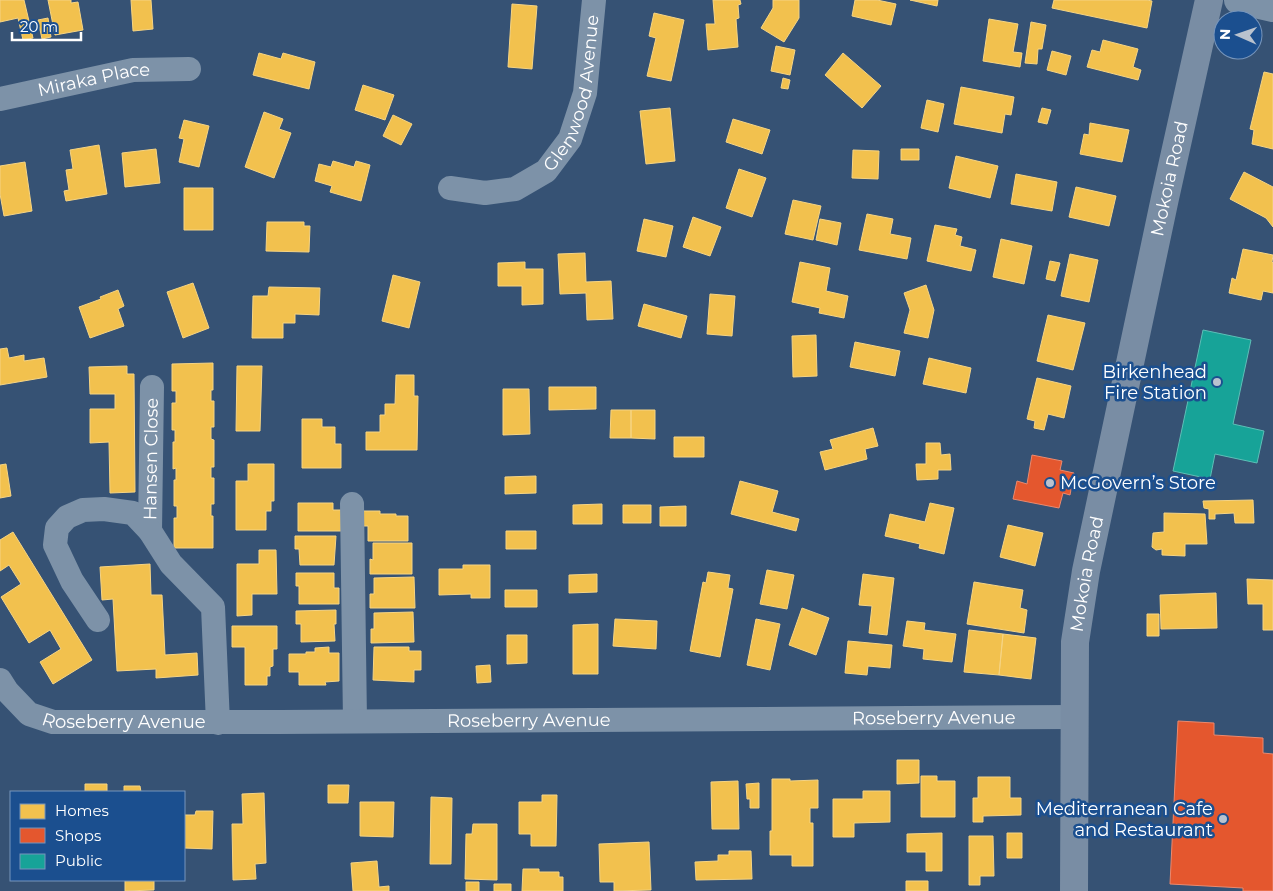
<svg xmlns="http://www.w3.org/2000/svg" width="1273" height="891" viewBox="0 0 1273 891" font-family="Montserrat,sans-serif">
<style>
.homes{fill:#f2c14e;stroke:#f6d483}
.shops{fill:#e4572e;stroke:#ec896d}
.public{fill:#17a398;stroke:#5dbfb7}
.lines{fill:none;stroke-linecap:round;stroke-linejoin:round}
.minor{stroke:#7d92a8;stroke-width:24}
.tertiary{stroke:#7d92a8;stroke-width:28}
.secondary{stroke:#798da4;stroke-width:28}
.poi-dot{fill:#b9c2ce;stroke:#1b4f8f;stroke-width:2}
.labels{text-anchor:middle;stroke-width:5;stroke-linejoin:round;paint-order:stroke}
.street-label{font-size:18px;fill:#fff;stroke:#1b4f8f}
.poi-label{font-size:18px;fill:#fff;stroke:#1b4f8f;text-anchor:end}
</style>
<rect width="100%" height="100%" fill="#365274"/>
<!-- homes -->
<path class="homes" d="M 0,0 L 24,0 L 33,38 L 23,40 L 18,18 L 0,22 Z
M 48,0 L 71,0 L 71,3 L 78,2 L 83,30 L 55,35 Z
M 131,0 L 151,0 L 153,29 L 133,31 Z
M 713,0 L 740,0 L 741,4 L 738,5 L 739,18 L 736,19 L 738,47 L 708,50 L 706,24 L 715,24 Z
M 773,0 L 799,0 L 799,18 L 784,42 L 761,28 L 773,8 Z
M 855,0 L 877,0 L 896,4 L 891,25 L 852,16 Z
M 910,0 L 938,0 L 937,6 Z
M 1054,0 L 1147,0 L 1152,1 L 1147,28 L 1052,8 Z
M 512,4 L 537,6 L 532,69 L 508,67 Z
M 654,13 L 684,20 L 671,81 L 647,76 L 656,38 L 649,36 Z
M 48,18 L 51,37 L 42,39 L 38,20 Z
M 989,19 L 1018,24 L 1013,52 L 1022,53 L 1020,67 L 983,61 Z
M 1031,22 L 1046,25 L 1042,49 L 1038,49 L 1037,64 L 1025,63 Z
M 1103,40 L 1138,49 L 1133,67 L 1141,70 L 1138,80 L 1087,67 L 1092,50 L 1100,52 Z
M 776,46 L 795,50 L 790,75 L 771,71 Z
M 1052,51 L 1071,56 L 1066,75 L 1047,70 Z
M 259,53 L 281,59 L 283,53 L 315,62 L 309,89 L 253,75 Z
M 843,53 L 881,86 L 862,108 L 825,75 Z
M 1264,72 L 1273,74 L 1273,149 L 1252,144 L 1254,130 L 1250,129 Z
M 783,78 L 790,80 L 788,89 L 781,88 Z
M 363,85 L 394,95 L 385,120 L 355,110 Z
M 961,87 L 1014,97 L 1011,115 L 1005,114 L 1002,133 L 954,124 Z
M 927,100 L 944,104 L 938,132 L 921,128 Z
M 670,108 L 675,161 L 646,164 L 640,111 Z
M 1042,108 L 1051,110 L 1047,124 L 1038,122 Z
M 264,112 L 283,119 L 279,129 L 291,133 L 274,178 L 245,167 Z
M 393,115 L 412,124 L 401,145 L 383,136 Z
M 733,119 L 770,130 L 762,154 L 726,142 Z
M 184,120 L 209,126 L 199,167 L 179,162 L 184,139 L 179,138 Z
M 1090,123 L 1129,130 L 1122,162 L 1080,154 L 1084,134 L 1089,135 Z
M 99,145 L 107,194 L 66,201 L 64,191 L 69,190 L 66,170 L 73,169 L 70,150 Z
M 156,149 L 160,183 L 125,187 L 122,153 Z
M 901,149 L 919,149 L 919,160 L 901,160 Z
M 853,150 L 879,151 L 878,179 L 852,178 Z
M 956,156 L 998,166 L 990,198 L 949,188 Z
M 333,161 L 354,167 L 356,161 L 370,165 L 361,201 L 330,192 L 332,186 L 315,181 L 319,164 L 331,167 Z
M 25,162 L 32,211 L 4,216 L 0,194 L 0,166 Z
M 739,169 L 766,178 L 752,217 L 726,208 Z
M 1244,172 L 1273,187 L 1273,227 L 1266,218 L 1230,199 Z
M 1016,174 L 1057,182 L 1052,211 L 1011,204 Z
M 1076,187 L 1116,196 L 1109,226 L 1069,217 Z
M 184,188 L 213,188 L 213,230 L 184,230 Z
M 793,200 L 821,206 L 813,240 L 785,234 Z
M 867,214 L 893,219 L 890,234 L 911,238 L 907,259 L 859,250 Z
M 693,217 L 721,227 L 710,256 L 683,247 Z
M 644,219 L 673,226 L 666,257 L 637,251 Z
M 820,219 L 841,223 L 837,245 L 816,240 Z
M 267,222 L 304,222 L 304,226 L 310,226 L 309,252 L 266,251 Z
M 935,225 L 957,229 L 955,235 L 962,237 L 960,246 L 976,250 L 971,271 L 927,261 Z
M 1001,239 L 1032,246 L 1024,284 L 993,277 Z
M 1243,249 L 1273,255 L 1272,262 L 1273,263 L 1273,293 L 1263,291 L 1261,300 L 1229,293 L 1232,278 L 1236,280 Z
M 585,253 L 586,282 L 611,281 L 613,319 L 587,320 L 586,293 L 560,294 L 558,254 Z
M 1070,254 L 1098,260 L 1089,302 L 1061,296 Z
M 1050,261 L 1060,263 L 1055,281 L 1046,279 Z
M 525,262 L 525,269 L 543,269 L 543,304 L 522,305 L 522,286 L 498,286 L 498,263 Z
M 800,262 L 830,268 L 826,291 L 848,296 L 844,318 L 819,313 L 820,308 L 792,302 Z
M 393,275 L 420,282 L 409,328 L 382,321 Z
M 193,283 L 209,328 L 183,338 L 167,292 Z
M 926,285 L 934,310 L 928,338 L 904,333 L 910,310 L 904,293 Z
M 269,287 L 320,288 L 319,315 L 295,314 L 295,323 L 283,323 L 283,338 L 252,338 L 253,296 L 268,296 Z
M 118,290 L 124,306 L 118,309 L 124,326 L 90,338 L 79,307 L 101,299 L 100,297 Z
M 710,294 L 735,296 L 732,336 L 707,334 Z
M 644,304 L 687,316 L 681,338 L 638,326 Z
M 1048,315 L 1085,323 L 1073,370 L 1037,361 Z
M 816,335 L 817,376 L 793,377 L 792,336 Z
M 855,342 L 900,351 L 895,376 L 850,367 Z
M 7,348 L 9,358 L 24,355 L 24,361 L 44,358 L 47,377 L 0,385 L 0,349 Z
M 929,358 L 971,368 L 966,393 L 923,384 Z
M 213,363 L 213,390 L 211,390 L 211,401 L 214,401 L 214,427 L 211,427 L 211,439 L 214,440 L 214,467 L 211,467 L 211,478 L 214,478 L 214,504 L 211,504 L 211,516 L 213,516 L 213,548 L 174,548 L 174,518 L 177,518 L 177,506 L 174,506 L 174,480 L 176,480 L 176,468 L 173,469 L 173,442 L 175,442 L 175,430 L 172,430 L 172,403 L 176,403 L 176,391 L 172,391 L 172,364 Z
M 127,366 L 127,374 L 134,374 L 135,492 L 110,493 L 109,442 L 90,443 L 90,409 L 115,409 L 115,394 L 90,394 L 89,367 Z
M 237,366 L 262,366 L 260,431 L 236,431 Z
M 396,375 L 414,375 L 414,396 L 418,396 L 417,450 L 366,450 L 366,432 L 380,432 L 380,415 L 385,415 L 385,404 L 395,404 Z
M 1037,378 L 1071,386 L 1064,418 L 1048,414 L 1044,430 L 1034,428 L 1035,421 L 1027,419 Z
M 549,387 L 596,387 L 596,409 L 549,410 Z
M 503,389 L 529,389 L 530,434 L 503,435 Z
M 611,410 L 631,410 L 631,438 L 610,438 Z
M 631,410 L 655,410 L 655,439 L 631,438 Z
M 302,419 L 322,419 L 322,427 L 335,427 L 335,444 L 341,444 L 341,468 L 302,468 Z
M 873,428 L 878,446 L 865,449 L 867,459 L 825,470 L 820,452 L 833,449 L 830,440 Z
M 674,437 L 704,437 L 704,457 L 674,457 Z
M 926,443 L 940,443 L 941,455 L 950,454 L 951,470 L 938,470 L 938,479 L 917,480 L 916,464 L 926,464 Z
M 6,464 L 11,496 L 0,498 L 0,465 Z
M 248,464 L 274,464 L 274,501 L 271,501 L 271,511 L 266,511 L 266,530 L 236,530 L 236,481 L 248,481 Z
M 536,476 L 536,493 L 505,494 L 505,477 Z
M 740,481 L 778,491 L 772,512 L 799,519 L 796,531 L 731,514 Z
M 1253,500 L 1254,523 L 1235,523 L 1234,513 L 1215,514 L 1215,519 L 1209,519 L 1209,509 L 1204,508 L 1203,501 Z
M 298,503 L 333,503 L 333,510 L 341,510 L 341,531 L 298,531 Z
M 930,503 L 954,508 L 944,554 L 919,548 L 920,544 L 885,536 L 890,514 L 925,522 Z
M 602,504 L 602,524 L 573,524 L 573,505 Z
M 623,505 L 651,505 L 651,523 L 623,523 Z
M 686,506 L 686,526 L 660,526 L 660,507 Z
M 361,511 L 380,511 L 380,514 L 396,514 L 396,516 L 408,516 L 408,541 L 368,541 L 368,526 L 361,526 Z
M 1164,513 L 1205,514 L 1207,544 L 1185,544 L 1185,556 L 1162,555 L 1162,549 L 1156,550 L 1152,547 L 1153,533 L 1164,532 Z
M 1008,525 L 1043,533 L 1035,566 L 1000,557 Z
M 506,531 L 536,531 L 536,549 L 506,549 Z
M 13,532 L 92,660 L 53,684 L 40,662 L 61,649 L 50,630 L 29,643 L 1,597 L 21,584 L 9,565 L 0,571 L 0,540 Z
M 295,536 L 336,536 L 334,565 L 300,565 L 299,549 L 295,549 Z
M 373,543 L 412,543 L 412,574 L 370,574 L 370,559 L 373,560 Z
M 259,550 L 276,550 L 277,594 L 252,594 L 252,615 L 237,616 L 237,564 L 259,564 Z
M 150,564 L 151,595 L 162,595 L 165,655 L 197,653 L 198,675 L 156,678 L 156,669 L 117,671 L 113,599 L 102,600 L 100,567 Z
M 463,565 L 490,565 L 490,598 L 471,598 L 471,594 L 439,595 L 439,569 L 463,569 Z
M 767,570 L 794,575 L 787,609 L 760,604 Z
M 708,572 L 730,575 L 728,588 L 733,589 L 720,657 L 690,651 L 703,582 L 706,583 Z
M 296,573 L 334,573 L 334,588 L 339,588 L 339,604 L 299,604 L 299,586 L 296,586 Z
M 597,574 L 597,592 L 569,593 L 569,575 Z
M 863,574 L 894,578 L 887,635 L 869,633 L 872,606 L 859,605 Z
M 414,577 L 415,608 L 370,608 L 370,594 L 374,594 L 374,578 Z
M 1247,579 L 1273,580 L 1273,630 L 1263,630 L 1263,604 L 1248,604 Z
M 974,582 L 1023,590 L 1020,608 L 1027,610 L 1024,633 L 967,624 Z
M 505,590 L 537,590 L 537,607 L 505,607 Z
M 1216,593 L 1217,628 L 1161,629 L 1160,595 Z
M 802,608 L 829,618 L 816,655 L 789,645 Z
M 336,610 L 336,624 L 334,624 L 335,641 L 301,642 L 301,624 L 296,624 L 296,611 Z
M 413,612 L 414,642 L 371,643 L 371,629 L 374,629 L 374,613 Z
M 1147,614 L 1159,614 L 1159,636 L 1147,636 Z
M 615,619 L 657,621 L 656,649 L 613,646 Z
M 756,619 L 780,624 L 770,670 L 747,665 Z
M 907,621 L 925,623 L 924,630 L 956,634 L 952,662 L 923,659 L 924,649 L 903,646 Z
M 598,624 L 598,674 L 573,674 L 573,625 Z
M 232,626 L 277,626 L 277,649 L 273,649 L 273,666 L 270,667 L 270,676 L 267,676 L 267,685 L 245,685 L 245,647 L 232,647 Z
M 969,630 L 1003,634 L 999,675 L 964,672 Z
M 1003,634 L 1036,638 L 1031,679 L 999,675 Z
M 507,635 L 527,635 L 527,663 L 507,664 Z
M 848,641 L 892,645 L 890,668 L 868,666 L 867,675 L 845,673 Z
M 329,647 L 329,653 L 339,653 L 339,681 L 325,682 L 326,685 L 299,685 L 299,672 L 289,672 L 289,654 L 306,654 L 306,652 L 315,652 L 315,648 Z
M 374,647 L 409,647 L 409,651 L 421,651 L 421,670 L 414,670 L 414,682 L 373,680 Z
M 490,665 L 491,682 L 477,683 L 476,666 Z
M 897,760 L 919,760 L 919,783 L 897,784 Z
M 921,776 L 937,776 L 937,781 L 955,781 L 955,817 L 921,817 Z
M 978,777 L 1010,777 L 1010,798 L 1021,798 L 1021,815 L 983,816 L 983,822 L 973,822 L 973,798 L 978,798 Z
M 772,779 L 790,779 L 790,781 L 818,780 L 818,808 L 810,808 L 810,823 L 813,823 L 813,866 L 792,866 L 792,855 L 770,855 L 770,831 L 772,831 Z
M 738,781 L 739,829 L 712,829 L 711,782 Z
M 759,783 L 759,808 L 750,808 L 750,799 L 747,799 L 746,784 Z
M 85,784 L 107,784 L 107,792 L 85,792 Z
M 328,785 L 349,785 L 348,803 L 328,803 Z
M 124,786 L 140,786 L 141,792 L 124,792 Z
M 863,791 L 890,791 L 890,822 L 854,823 L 854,837 L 833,837 L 833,799 L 863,799 Z
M 264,793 L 266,863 L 255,864 L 256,879 L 233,880 L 232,824 L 243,824 L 242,794 Z
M 542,795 L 557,795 L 556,846 L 531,846 L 531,834 L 519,834 L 519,802 L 542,802 Z
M 431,797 L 452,798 L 451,864 L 430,864 Z
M 360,802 L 394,802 L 393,837 L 360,836 Z
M 196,811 L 213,811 L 212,849 L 184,848 L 184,815 L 195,815 Z
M 473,824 L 497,824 L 497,880 L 465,879 L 466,834 L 472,834 Z
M 942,833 L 942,871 L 926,871 L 926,852 L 907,852 L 907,834 Z
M 1007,833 L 1022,833 L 1022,858 L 1007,858 Z
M 969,836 L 993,836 L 994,876 L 980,876 L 980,885 L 969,885 Z
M 649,842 L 651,890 L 614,891 L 614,882 L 600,882 L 599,844 Z
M 729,851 L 751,851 L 752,879 L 696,880 L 695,862 L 718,861 L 718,855 L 729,855 Z
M 377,861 L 379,887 L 389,886 L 389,891 L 353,891 L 351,863 Z
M 523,869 L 539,869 L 539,872 L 559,872 L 559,877 L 563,877 L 563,891 L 522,891 Z
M 125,880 L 154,880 L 154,890 L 125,891 Z
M 906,881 L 928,881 L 928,891 L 906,891 Z
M 466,882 L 479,882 L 479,891 L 466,891 Z
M 494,884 L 511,884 L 511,891 L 494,891 Z"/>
<!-- shops -->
<path class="shops" d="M 1032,455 L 1062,461 L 1060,470 L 1074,473 L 1070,495 L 1063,493 L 1059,508 L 1013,499 L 1017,481 L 1027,484 Z
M 1178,721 L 1214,723 L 1214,735 L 1263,738 L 1263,753 L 1273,754 L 1273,891 L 1243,891 L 1243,888 L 1170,884 Z"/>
<!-- public -->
<path class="public" d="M 1203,330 L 1251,340 L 1233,424 L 1264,431 L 1257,463 L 1215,454 L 1210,479 L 1173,471 Z"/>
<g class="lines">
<!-- minor -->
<g class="minor">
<path id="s1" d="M 0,99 L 133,70 L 189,69"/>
<path id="s2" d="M 450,188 L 485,193 L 515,189 L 546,171 L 570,139 L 585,93 L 594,0"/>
<path d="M 352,504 L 355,721"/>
<path id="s3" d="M 150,531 L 152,387"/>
<path d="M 98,620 L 72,581 L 55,545 L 57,528 L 67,517 L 83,510 L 104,509 L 133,513 L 150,531 L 171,564 L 213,607 L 218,723"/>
<path id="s4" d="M 0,680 L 7,691 L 29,714 L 53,722 L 280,722 L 1074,717"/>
</g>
<!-- tertiary -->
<path class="tertiary" d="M 1238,0 L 1273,8"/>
<!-- secondary -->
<path class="secondary" id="s5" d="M 1074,891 L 1075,642 L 1086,571 L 1165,198 L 1209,0"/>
</g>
<!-- markers -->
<g class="poi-dot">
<circle cx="1217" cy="382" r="5"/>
<circle cx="1050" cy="483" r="5"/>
<circle cx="1223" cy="819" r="5"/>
</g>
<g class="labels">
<!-- street labels -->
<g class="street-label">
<text dy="6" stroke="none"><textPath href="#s1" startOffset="96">Miraka Place</textPath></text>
<text dy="6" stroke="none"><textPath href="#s2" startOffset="186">Glenwood Avenue</textPath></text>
<text dy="6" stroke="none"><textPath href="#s5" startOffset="722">Mokoia Road</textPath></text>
<text dy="6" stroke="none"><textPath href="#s3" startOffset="72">Hansen Close</textPath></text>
<text dy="6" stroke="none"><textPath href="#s5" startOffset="318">Mokoia Road</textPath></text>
<text dy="6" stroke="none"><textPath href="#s4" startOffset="951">Roseberry Avenue</textPath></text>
<text dy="6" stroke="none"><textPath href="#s4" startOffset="141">Roseberry Avenue</textPath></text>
<text dy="6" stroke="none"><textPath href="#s4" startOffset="546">Roseberry Avenue</textPath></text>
</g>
<!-- poi labels -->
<g class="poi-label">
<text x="1207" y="378">Birkenhead<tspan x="1207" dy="21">Fire Station</tspan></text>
<text x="1060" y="489" text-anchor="start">McGovern’s Store</text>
<text x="1213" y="815">Mediterranean Cafe<tspan x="1213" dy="21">and Restaurant</tspan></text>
</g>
</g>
<!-- legend -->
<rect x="10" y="791" width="175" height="90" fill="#1b4f8f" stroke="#7695bc"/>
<rect x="20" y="804" width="25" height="15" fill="#f2c14e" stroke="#7695bc"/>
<text x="55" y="816" font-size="15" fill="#ffffff">Homes</text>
<rect x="20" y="828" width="25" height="15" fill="#e4572e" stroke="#7695bc"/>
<text x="55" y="841" font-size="15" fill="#ffffff">Shops</text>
<rect x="20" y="854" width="25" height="15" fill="#17a398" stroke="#7695bc"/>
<text x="55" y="866" font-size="15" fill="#ffffff">Public</text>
<!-- north arrow -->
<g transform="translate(1238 35) rotate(272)"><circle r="24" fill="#1b4f8f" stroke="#7695bc"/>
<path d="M0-4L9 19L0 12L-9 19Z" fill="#b9c2ce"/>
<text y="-8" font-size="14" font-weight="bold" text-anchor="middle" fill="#ffffff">N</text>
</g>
<!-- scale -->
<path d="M12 32v8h69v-8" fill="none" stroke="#ffffff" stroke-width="2.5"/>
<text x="20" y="32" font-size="15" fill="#ffffff" stroke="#1b4f8f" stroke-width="4" paint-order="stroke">20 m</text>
</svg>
